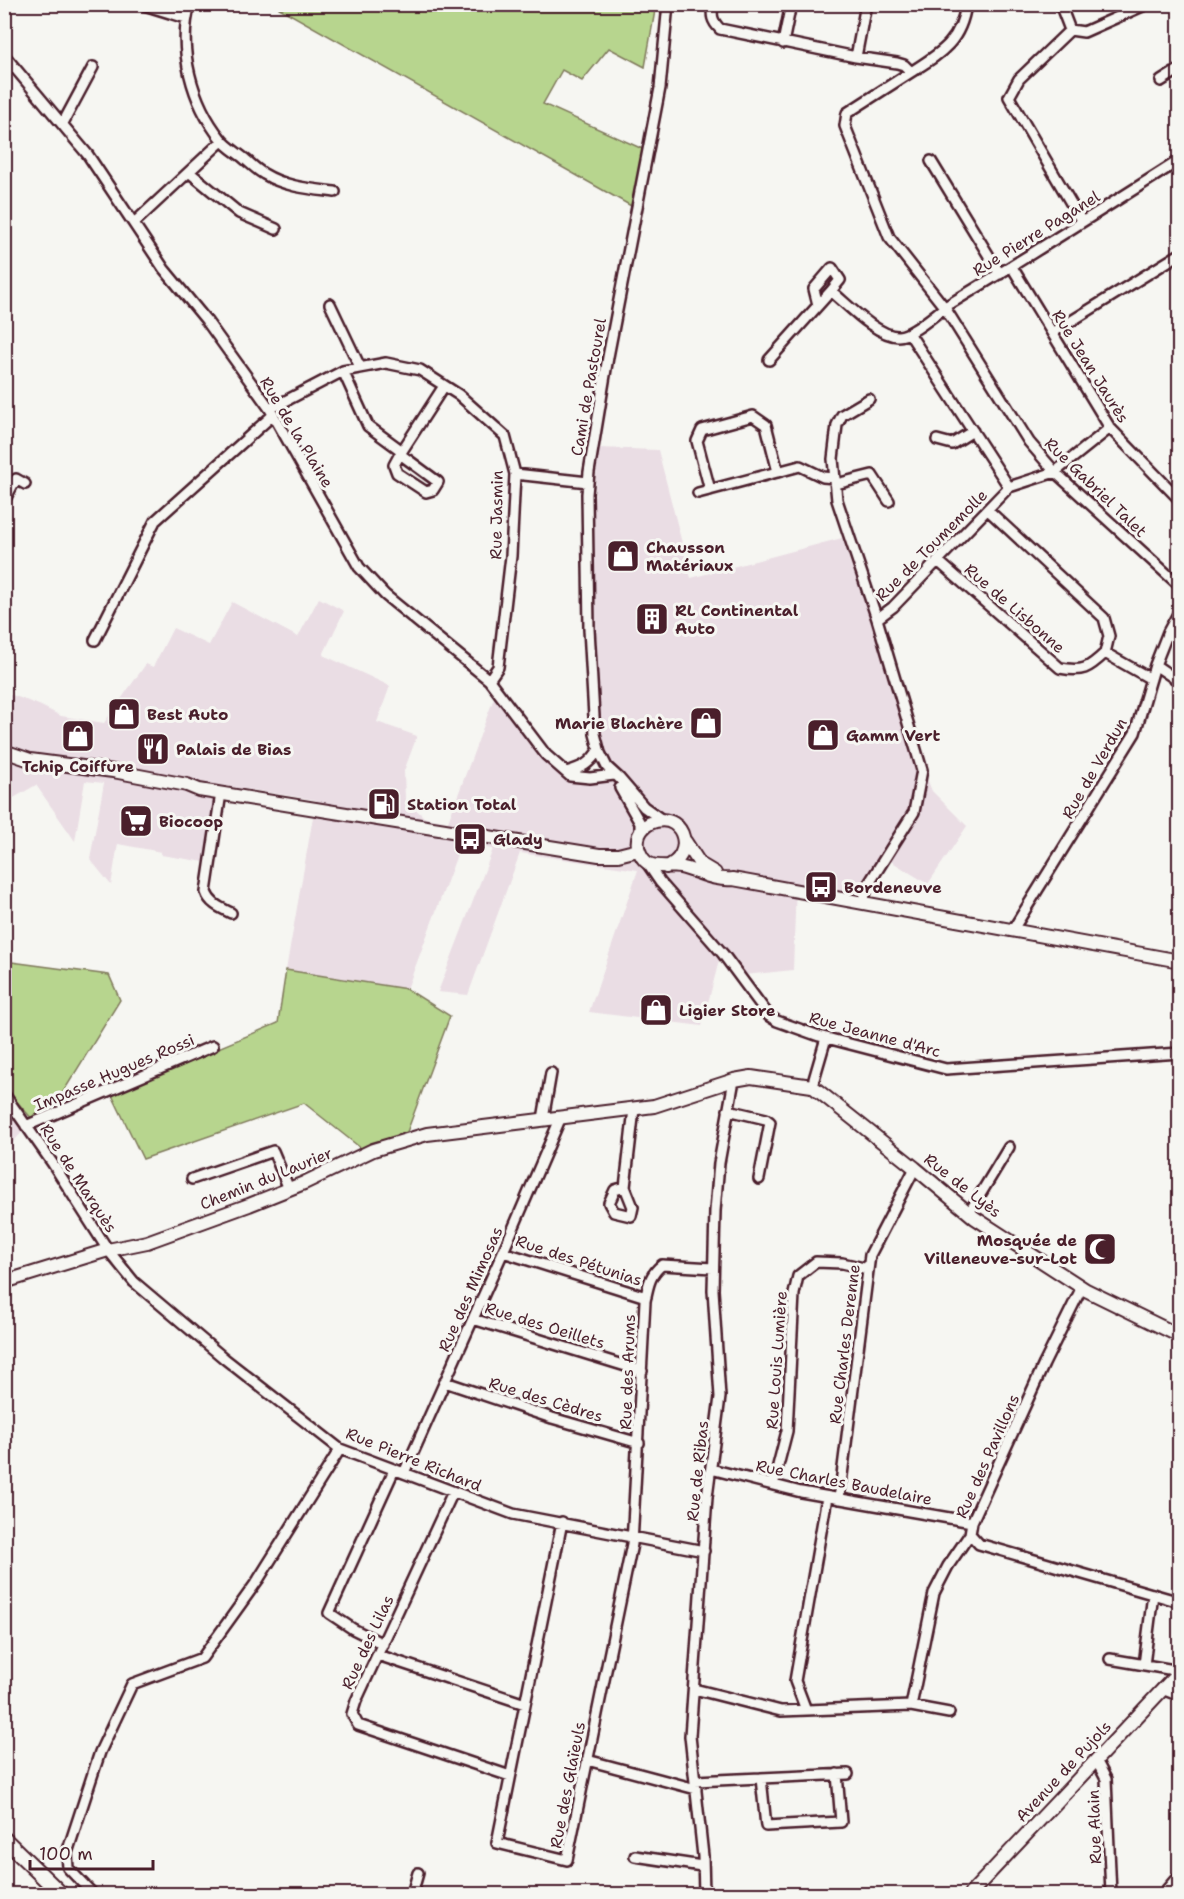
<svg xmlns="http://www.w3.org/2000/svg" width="1184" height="1899" viewBox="0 0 1184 1899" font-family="'Shantell Sans',sans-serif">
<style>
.built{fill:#eadde4}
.green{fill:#b7d58e;stroke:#807a5c;stroke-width:1.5}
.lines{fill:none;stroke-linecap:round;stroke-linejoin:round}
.street-casing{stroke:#4a1f2b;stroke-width:14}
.secondary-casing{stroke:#4a1f2b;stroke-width:16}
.primary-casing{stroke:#4a1f2b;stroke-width:18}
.street{stroke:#f6f6f2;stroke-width:9}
.secondary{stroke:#f6f6f2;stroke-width:12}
.primary{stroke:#f6f6f2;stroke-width:14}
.labels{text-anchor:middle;stroke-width:6;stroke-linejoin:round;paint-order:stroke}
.street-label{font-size:16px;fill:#4a1f2b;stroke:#f6f6f2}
.poi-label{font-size:16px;font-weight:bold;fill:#4a1f2b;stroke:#f6f6f2;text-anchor:start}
</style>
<rect width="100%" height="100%" fill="#f6f6f2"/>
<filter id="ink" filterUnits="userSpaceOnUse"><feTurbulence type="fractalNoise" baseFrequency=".0167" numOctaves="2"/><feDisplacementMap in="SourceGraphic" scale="12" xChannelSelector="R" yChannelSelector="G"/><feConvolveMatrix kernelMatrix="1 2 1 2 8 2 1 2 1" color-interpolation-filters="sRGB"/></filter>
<g filter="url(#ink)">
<!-- built -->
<path class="built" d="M 598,448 L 658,450 L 691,578 L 842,538 L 910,736 L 932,791 L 967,826 L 928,884 L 881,855 L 854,893 L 796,884 L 793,970 L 744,975 L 722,949 L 702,1026 L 589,1012 L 638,870 L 520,853 L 468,995 L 438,992 L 493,849 L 461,844 L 407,989 L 286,970 L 316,800 L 219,785 L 205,862 L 161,855 L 161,852 L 118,844 L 111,885 L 90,859 L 104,783 L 85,781 L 75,841 L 36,785 L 5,803 L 4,692 L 39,705 L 61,716 L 104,723 L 146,664 L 153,667 L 173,628 L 209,645 L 232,602 L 298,637 L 319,598 L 344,611 L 323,655 L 390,686 L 377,722 L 417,736 L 404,771 L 405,799 L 425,818 L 448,822 L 495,695 L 527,742 L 565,780 L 613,781 L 600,731 L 593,589 L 593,519 Z
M 10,1113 L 24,1130 L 5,1151 L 5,1117 Z"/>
<!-- green -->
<path class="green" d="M 281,4 L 656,5 L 645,67 L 609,48 L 582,81 L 562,70 L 543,104 L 647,151 L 633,207 L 279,8 Z
M 4,961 L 109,975 L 120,1000 L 54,1107 L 33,1120 L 5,1088 Z
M 286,970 L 407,989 L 450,1016 L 407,1132 L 362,1149 L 304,1103 L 143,1159 L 111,1093 L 278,1023 Z"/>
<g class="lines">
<defs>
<path id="street" d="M 190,4 C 177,49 192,103 221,139 C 227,147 238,153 246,160 C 251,164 257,170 264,174 C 285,187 311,189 335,192
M 713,4 C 711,16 712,21 720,29 L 856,57 L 897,63 L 904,65 L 911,72 C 941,53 961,42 966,4
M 1060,4 L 1070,30 L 1084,32 L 1147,4
M 144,5 L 186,18
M 1070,30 L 1019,79 L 1009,97 L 1082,222
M 783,43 L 791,4
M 4,55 L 88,155 L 164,269 L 206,320 L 270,409 L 359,567 L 385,595 L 489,680 L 546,755 L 570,776 L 590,778 L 614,775
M 856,57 L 866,4
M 911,72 L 847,113 L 845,126 L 889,237 L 945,308 L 1029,442 L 1055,472 L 1180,586
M 1161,81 L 1180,69
M 63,123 L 93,67
M 931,161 L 1000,274
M 189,172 L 239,213 L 276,229
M 134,223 L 222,141
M 1012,267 L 1110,428 L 1180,500
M 330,304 L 360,367
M 818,305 L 814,289 L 832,268 L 840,280 L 831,291
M 909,333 L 1009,487
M 1052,333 L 1180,254
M 769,360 L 831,291 C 848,305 877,336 898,336 C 912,336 936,313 948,305 C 1026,258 1103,209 1180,160
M 343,371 L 368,426 L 402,451
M 869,399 L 842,415 L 837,425 L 833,459 L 837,500 L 877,619
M 270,409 L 343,371 L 386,363 L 420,370 L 459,395 L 505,436 L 515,474 L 511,556 L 498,667 L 489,680
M 937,440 L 952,444 L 973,431
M 400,454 L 438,482 L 433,490 L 426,492 L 397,473 L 394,465 L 400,454 L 444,386
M 515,474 L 588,482
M 836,484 L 872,475 L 889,501
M 710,490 L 697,441 L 702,430 L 753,416 L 766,425 L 778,472
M 698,493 L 800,466 L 823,477 L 835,478
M 4,501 L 16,479 L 25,484
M 988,510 L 1104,618 L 1109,636 L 1105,653 L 1151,679
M 938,561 L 1060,668 C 1083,672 1088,669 1105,653
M 95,640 L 155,521 L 273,415
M 1155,665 L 1180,682
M 566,772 C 582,768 590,764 599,749
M 620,788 L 640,823 L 640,833
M 221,793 L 206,892 C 210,904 221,908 231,913
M 662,820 L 644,807 L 619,778 L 607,767 L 600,753 L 595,734 L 589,629 L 587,494 L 589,472 L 608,357 L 660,88 L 668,4
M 647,863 L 660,882 L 723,954 L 769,1016 L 777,1021 L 819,1036 L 946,1069 L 1180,1053
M 863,902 L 868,885 L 914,812 L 922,770 L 877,619 L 893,607 L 1009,487 L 1055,472 L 1110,428
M 1012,931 L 1135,733 L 1155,665 L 1168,632 L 1180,610
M 812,1086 L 826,1038
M 4,1094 L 53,1164 L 108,1250 L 134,1282 L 225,1359 L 340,1449 L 513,1514 L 704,1551
M 728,1110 L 766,1119 L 770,1122 L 759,1179
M 543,1119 L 551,1073
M 26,1126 L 213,1046
M 192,1179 L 273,1151 L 289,1189
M 625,1187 L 615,1190 L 609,1203 L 614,1212 L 631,1216 L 633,1207 L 625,1187 L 634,1109
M 969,1213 L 1009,1147
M 503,1252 L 646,1297
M 1082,1287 L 1044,1364 L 972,1522 L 970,1534 L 979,1544 L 1180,1602
M 473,1319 L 642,1371
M 445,1382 L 552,1418 L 639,1443
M 711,1469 L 801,1492 L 972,1522
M 404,1473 L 503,1252 L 561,1117
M 773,1485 L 787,1431 L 794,1294 L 798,1276 L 816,1262 L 842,1263 L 868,1269
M 453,1492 L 356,1701 L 352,1714 L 358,1725 L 510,1776
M 839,1499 L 870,1255 L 915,1168
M 562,1522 L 497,1843 L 567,1860 L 632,1544 L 645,1301 C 648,1286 650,1274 662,1265 L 713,1268
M 383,1644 L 353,1629 L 329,1613 L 394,1470
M 378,1655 L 525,1704
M 1110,1659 L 1180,1671
M 1144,1665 L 1153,1594
M 694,1689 L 781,1711 L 911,1706 L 949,1713
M 1162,1689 L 1180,1696
M 911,1706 L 934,1593 L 948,1566 L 970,1534
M 806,1710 L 795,1681 L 827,1497
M 587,1760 L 696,1789
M 1096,1760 L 1106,1779 L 1111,1894
M 837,1774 L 841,1822 L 766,1826 L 761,1778 L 848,1774
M 695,1781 L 761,1778
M 635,1856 L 702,1866
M 93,1894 L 68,1868 L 67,1853 L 100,1752 L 132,1684 L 202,1658 L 258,1580 L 340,1449
M 412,1894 L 418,1873
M 704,1894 L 703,1856 L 690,1736 L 707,1497 L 720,1397 L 713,1290 L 715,1211 L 719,1163 L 734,1080
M 1163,1894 L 1175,1880 L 1180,1878"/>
<path id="secondary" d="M 4,751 L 30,760 L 113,771 L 187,785 L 199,790 L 599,855 L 618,855 L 638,850
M 685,841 L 700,864 L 715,873
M 666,867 C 696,856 685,814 656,821 C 648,823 642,828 639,835 C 637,841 637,847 640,853 C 648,872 664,864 680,867 C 698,871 714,881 733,879 L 1180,961
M 4,1282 L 108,1250 L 147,1242 L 249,1205 L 304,1183 L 373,1150 L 427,1134 L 654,1106 L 734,1080 L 751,1077 L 812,1086 L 915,1168 L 975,1218 L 1086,1290 L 1180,1336
M 970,1894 L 1180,1671"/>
<path id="primary" d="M 4,1839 L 61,1894"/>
</defs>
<!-- street casing -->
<use href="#street" class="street-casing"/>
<!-- secondary casing -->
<use href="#secondary" class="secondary-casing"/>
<!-- primary casing -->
<use href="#primary" class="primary-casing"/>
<!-- street -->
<use href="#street" class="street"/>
<!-- secondary -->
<use href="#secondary" class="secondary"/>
<!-- primary -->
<use href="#primary" class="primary"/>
</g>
</g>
<!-- icons -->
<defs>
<symbol id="shop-square" viewBox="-11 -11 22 22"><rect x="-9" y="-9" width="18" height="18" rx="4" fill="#4a1f2b" stroke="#f6f6f2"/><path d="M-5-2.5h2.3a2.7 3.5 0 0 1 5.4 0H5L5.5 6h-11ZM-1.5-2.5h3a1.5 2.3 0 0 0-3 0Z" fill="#fff"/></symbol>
<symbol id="building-square" viewBox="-11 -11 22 22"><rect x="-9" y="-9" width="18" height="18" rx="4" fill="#4a1f2b" stroke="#f6f6f2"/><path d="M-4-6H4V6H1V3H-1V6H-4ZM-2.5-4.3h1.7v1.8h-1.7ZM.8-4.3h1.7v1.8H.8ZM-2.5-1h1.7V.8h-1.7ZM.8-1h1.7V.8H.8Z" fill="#fff"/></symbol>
<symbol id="restaurant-square" viewBox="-11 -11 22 22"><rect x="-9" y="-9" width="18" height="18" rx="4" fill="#4a1f2b" stroke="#f6f6f2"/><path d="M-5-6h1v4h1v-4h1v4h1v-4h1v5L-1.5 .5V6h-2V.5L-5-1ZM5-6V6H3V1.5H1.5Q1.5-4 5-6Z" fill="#fff"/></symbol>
<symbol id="fuel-square" viewBox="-11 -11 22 22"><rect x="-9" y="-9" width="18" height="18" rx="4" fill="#4a1f2b" stroke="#f6f6f2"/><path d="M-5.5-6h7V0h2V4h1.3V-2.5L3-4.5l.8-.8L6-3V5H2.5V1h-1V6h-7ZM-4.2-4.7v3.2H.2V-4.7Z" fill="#fff"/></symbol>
<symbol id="supermarket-square" viewBox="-11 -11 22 22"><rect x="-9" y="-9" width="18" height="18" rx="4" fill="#4a1f2b" stroke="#f6f6f2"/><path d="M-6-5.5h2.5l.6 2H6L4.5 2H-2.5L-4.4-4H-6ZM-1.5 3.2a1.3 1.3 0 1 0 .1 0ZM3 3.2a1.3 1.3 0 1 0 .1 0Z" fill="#fff"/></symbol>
<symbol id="bus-square" viewBox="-11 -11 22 22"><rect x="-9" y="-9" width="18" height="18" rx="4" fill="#4a1f2b" stroke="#f6f6f2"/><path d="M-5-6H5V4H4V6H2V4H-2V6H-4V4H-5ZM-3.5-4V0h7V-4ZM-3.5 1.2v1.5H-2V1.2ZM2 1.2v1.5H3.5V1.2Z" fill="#fff"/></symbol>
<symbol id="mosque-square" viewBox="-11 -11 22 22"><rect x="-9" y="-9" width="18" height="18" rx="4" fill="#4a1f2b" stroke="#f6f6f2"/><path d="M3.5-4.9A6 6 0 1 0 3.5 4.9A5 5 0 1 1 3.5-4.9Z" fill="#fff"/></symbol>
</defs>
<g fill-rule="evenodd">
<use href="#shop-square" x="604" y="537" width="38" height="38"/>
<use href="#building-square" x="633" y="600" width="38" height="38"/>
<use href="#shop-square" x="105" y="695" width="38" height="38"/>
<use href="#shop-square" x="687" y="704" width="38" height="38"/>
<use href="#shop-square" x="804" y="716" width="38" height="38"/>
<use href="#shop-square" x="59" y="717" width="38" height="38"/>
<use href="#restaurant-square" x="134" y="730" width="38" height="38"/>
<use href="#fuel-square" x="365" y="785" width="38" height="38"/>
<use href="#supermarket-square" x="117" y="802" width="38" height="38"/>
<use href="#bus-square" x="451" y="820" width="38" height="38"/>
<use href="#bus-square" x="802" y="868" width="38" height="38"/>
<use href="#shop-square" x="637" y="991" width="38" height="38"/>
<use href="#mosque-square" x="1081" y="1230" width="38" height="38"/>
</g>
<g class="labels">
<!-- street labels -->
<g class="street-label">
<text transform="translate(1036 233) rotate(-32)" y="6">Rue Pierre Paganel</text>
<text transform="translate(1091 366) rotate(58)" y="6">Rue Jean Jaurès</text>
<text transform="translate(588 387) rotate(-80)" y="6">Cami de Pastourel</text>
<text transform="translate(297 432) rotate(59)" y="6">Rue de la Plaine</text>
<text transform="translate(1096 487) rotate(44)" y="6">Rue Gabriel Talet</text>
<text transform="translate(496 515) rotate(-89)" y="6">Rue Jasmin</text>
<text transform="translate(931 545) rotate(-45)" y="6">Rue de Toumemolle</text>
<text transform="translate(1015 608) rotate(41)" y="6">Rue de Lisbonne</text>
<text transform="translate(1094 768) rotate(-60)" y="6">Rue de Verdun</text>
<text transform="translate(875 1034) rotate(15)" y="6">Rue Jeanne d'Arc</text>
<text transform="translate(114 1072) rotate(-23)" y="6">Impasse Hugues Rossi</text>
<text transform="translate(79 1178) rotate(57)" y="6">Rue de Marquès</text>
<text transform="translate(266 1178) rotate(-22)" y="6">Chemin du Laurier</text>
<text transform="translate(963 1185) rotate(38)" y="6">Rue de Lyès</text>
<text transform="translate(579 1260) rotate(18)" y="6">Rue des Pétunias</text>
<text transform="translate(470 1289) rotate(-66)" y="6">Rue des Mimosas</text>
<text transform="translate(545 1325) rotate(17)" y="6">Rue des Oeillets</text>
<text transform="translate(844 1344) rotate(-83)" y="6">Rue Charles Derenne</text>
<text transform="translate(776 1360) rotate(-86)" y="6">Rue Louis Lumière</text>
<text transform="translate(627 1372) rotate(-88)" y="6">Rue des Arums</text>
<text transform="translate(546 1399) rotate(17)" y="6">Rue des Cèdres</text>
<text transform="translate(987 1456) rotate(-66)" y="6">Rue des Pavillons</text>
<text transform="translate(414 1459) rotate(22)" y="6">Rue Pierre Richard</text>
<text transform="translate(697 1471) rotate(-84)" y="6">Rue de Ribas</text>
<text transform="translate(844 1482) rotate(11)" y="6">Rue Charles Baudelaire</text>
<text transform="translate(367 1642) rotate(-65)" y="6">Rue des Lilas</text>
<text transform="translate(1063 1771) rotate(-47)" y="6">Avenue de Pujols</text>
<text transform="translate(567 1785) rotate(-79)" y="6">Rue des Glaïeuls</text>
<text transform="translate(1094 1827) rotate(-92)" y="6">Rue Alain</text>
</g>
<!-- poi labels -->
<g class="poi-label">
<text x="646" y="553">Chausson<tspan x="646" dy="18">Matériaux</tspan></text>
<text x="675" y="616">RL Continental<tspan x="675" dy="18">Auto</tspan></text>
<text x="147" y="720">Best Auto</text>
<text x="683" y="729" text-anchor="end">Marie Blachère</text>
<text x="846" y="741">Gamm Vert</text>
<text x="176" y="755">Palais de Bias</text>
<text x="78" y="772" text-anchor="middle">Tchip Coiffure</text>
<text x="407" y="810">Station Total</text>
<text x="159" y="827">Biocoop</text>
<text x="493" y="845">Glady</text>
<text x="844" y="893">Bordeneuve</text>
<text x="679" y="1016">Ligier Store</text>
<text x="1077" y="1246" text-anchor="end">Mosquée de<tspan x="1077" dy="18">Villeneuve-sur-Lot</tspan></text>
</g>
</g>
<!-- margin -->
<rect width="1184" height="1899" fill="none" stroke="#f6f6f2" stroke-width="24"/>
<rect x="12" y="12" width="1160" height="1875" fill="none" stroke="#4a1f2b" stroke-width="2" filter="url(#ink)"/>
<!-- scale -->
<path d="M30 1860v9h123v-9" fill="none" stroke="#4a1f2b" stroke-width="3"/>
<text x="39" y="1860" font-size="18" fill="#4a1f2b" stroke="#f6f6f2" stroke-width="4.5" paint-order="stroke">100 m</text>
</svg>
